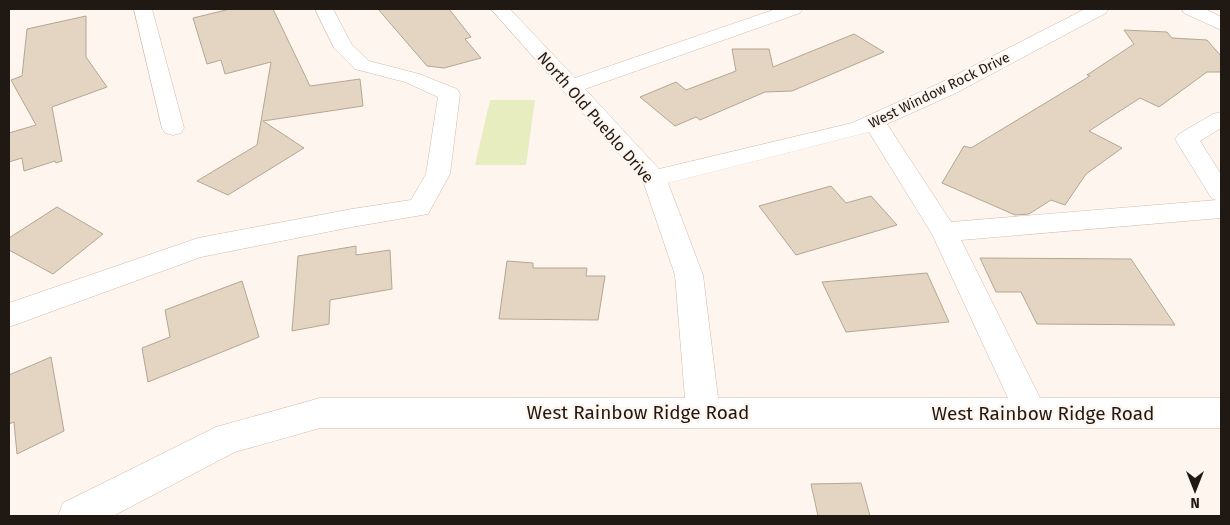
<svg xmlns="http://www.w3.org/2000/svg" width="1230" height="525" viewBox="0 0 1230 525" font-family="'Fira Sans',sans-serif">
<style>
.green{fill:#e8edc0}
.building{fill:#e3d5c1;stroke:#b4a693}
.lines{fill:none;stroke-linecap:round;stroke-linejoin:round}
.minor-casing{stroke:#d0b9ac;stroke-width:1}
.minor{fill:#fff;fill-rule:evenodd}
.labels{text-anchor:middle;stroke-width:4.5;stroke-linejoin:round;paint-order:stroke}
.far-street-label{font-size:14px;fill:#201813;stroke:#fef5ef}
.street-label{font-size:16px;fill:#201813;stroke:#fef5ef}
.near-street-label{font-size:19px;fill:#201813;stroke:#fef5ef}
</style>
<rect width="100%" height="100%" fill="#fef5ef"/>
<!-- green -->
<path class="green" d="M 490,100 L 535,100 L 526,165 L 475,165 Z"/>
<!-- building -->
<path class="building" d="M 230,9 L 273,9 L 310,86 L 360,79 L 363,106 L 263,121 L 304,148 L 228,195 L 197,181 L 257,145 L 271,62 L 225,74 L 221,60 L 207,64 L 193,18 Z
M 378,9 L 449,9 L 471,37 L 465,39 L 481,58 L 444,68 L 427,66 Z
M 86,16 L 86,57 L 107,87 L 52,107 L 62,161 L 56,163 L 55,161 L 24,171 L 22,158 L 9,162 L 9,133 L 36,125 L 11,80 L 22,76 L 27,29 Z
M 1124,30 L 1167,32 L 1172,38 L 1207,40 L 1221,56 L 1221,72 L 1207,72 L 1159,107 L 1140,98 L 1089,131 L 1122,148 L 1086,174 L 1065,205 L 1051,200 L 1029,214 L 1015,215 L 942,183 L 964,146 L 971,148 L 1090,76 L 1087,75 L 1134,44 Z
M 854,34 L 884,52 L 792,91 L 765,92 L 700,120 L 696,117 L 675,126 L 640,97 L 676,82 L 686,90 L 736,71 L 732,49 L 769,49 L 773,67 Z
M 831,186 L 846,203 L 871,196 L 897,225 L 796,255 L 759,206 Z
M 57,207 L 103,234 L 53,274 L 9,250 L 9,238 Z
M 356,246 L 356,255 L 390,250 L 392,289 L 330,300 L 329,324 L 292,331 L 298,256 Z
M 980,258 L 1131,259 L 1175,325 L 1037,324 L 1021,292 L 996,292 Z
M 507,261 L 533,263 L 533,268 L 587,268 L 586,276 L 605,276 L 598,320 L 499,319 Z
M 927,273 L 949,322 L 846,332 L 822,282 Z
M 242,281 L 259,337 L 148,382 L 142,348 L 170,337 L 165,310 Z
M 51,357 L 64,431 L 17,454 L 14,422 L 9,424 L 9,375 Z
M 861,483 L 870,516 L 818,516 L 811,484 Z"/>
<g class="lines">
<defs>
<path id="minor" d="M 134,9 L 152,9 L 184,128 L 181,133 L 173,135 L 165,133 L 162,128 Z
M 315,9 L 333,9 L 352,45 L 369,61 L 419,74 L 457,89 L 460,94 L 450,174 L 428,214 L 352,227 L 201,257 L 9,327 L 9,303 L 198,238 L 352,209 L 411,200 L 426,174 L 438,97 L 405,82 L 355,69 L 334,48 Z
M 491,9 L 510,9 L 575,78 L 776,9 L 802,9 L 800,13 L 585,89 L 659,169 L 852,123 L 940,83 L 1085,9 L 1108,9 L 1106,13 L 956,93 L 887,124 L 951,222 L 1217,200 L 1212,199 L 1175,139 L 1179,134 L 1213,114 L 1221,112 L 1221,128 L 1200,141 L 1221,174 L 1221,218 L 961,240 L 1040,398 L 1221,398 L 1221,428 L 320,428 L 235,452 L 113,516 L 58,516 L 63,503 L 216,427 L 320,398 L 685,398 L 675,275 L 643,181 ZM 869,132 L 932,234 L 1008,398 L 718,398 L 703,275 L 668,183 Z
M 1182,9 L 1205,9 L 1221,17 L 1221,30 L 1184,13 Z"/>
</defs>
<!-- minor casing -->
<use href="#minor" class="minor-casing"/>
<!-- minor -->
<use href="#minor" class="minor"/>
</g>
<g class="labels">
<!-- far-street labels -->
<g class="far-street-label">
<text transform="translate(939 90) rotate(-26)" y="5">West Window Rock Drive</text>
</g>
<!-- street labels -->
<g class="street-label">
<text transform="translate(596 117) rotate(49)" y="6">North Old Pueblo Drive</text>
</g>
<!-- near-street labels -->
<g class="near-street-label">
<text x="638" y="419">West Rainbow Ridge Road</text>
<text x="1043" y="420">West Rainbow Ridge Road</text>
</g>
</g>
<!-- border -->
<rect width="1230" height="525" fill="none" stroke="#201813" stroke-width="20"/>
<!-- north arrow -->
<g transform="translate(1195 490) rotate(180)" stroke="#fef5ef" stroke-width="4" paint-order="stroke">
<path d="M0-4L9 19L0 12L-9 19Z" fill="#201813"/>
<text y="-8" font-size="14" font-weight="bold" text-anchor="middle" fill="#201813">N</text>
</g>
</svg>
